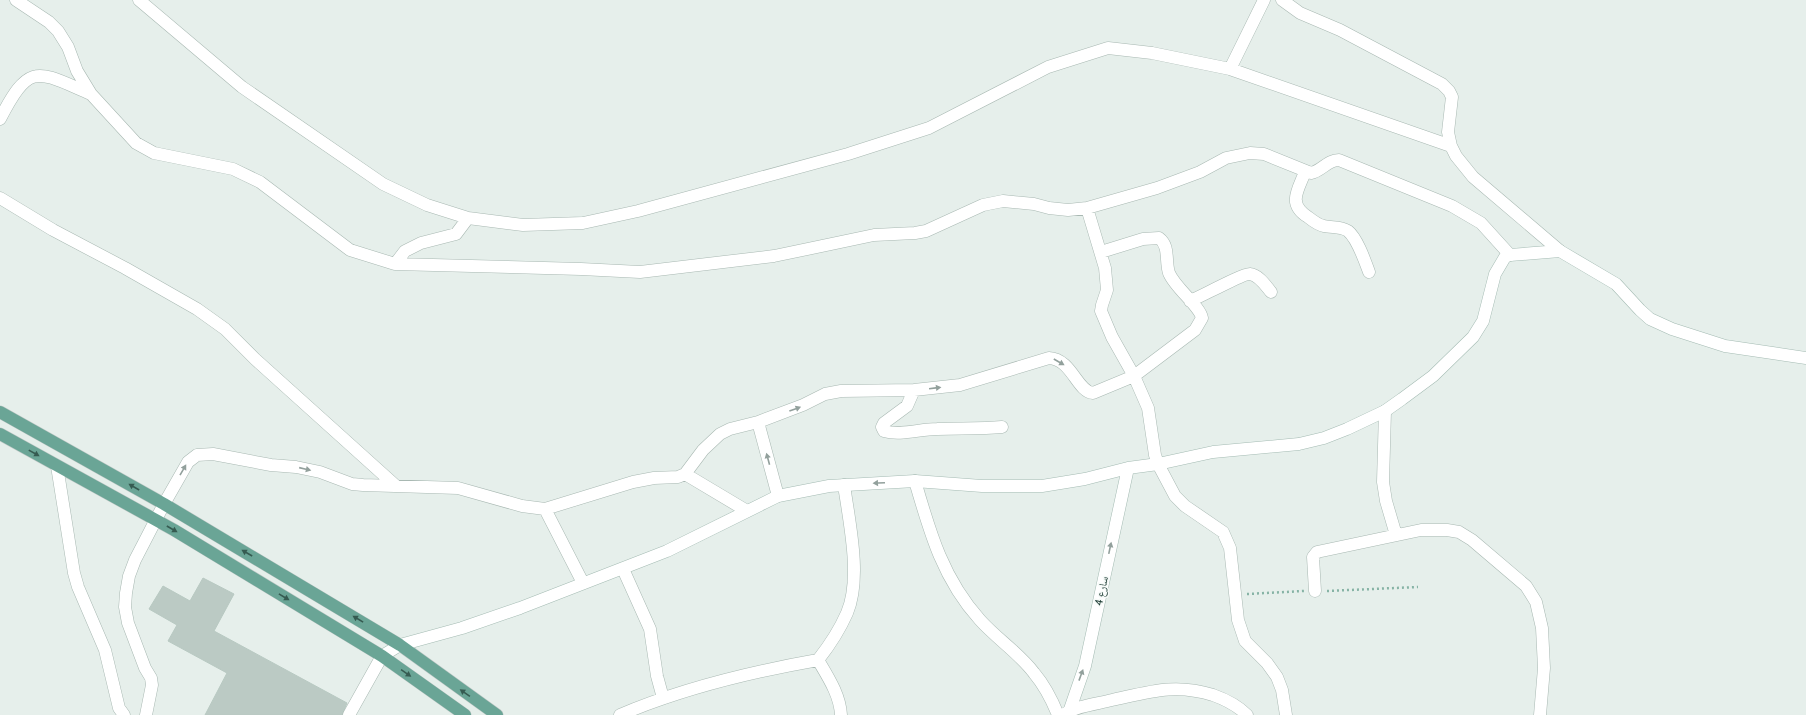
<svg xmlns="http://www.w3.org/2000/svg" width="1806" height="715" viewBox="0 0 1806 715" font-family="Cabin,'Noto Naskh Arabic',sans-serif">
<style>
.building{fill:#bbcac4;stroke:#b8c9c2}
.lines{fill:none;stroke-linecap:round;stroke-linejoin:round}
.minor-casing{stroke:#a8b8b2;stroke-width:13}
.secondary-casing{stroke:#a4bbb3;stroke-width:13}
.primary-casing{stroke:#c2cac8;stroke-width:13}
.path{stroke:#86b3a5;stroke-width:2.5;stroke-dasharray:2 3;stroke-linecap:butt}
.minor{stroke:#fff;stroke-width:12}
.secondary{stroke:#fff;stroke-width:12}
.primary{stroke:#6aa596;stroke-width:12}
.oneway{fill:#92a09c}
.oneway2{fill:#365b51}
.labels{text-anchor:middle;stroke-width:3;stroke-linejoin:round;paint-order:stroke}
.street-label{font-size:11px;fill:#24423a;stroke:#f7fbf9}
</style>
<rect width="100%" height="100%" fill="#e6efeb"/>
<!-- building -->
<path class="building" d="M 203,578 L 234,594 L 214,631 L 347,703 L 342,715 L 205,715 L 227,673 L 168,641 L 177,625 L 149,609 L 163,586 L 190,601 Z"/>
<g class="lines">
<defs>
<path id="minor" d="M 16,0 L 49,22 L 58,31 L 68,47 L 77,71 L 91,94 L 136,143 L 154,153 L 233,169 L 260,182 L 350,250 L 395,264 L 581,269 L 640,272 L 774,256 L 874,235 L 915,233 L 926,231 L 983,205 L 1003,201 L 1034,204 L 1049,208 L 1068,210 L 1087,208 L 1157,188 L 1200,172 L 1226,158 L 1250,153 L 1264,154 L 1311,173 C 1322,171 1327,160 1339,160 L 1452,206 L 1481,223 L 1510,255
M 139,0 L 242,87 L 383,184 L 427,205 L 468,218 L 523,225 L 583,223 L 638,211 L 848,154 L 929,128 L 1048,67 L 1108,48 L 1152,53 L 1230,69 L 1451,146
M 1282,0 L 1300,13 L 1340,30 L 1442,84 L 1449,91 L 1452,97 L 1448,132 L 1451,146 L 1456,156 L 1473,177 L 1560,251
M 1230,69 L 1264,0
M 0,119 C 30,61 37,71 91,94
M 1305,172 C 1298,190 1287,204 1308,217 C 1313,221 1318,225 1324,226 C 1333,228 1340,226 1348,231 C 1357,238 1365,261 1369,272
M 0,198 L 53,230 L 125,268 L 197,309 L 225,329 L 255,359 L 396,486
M 1087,208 L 1105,268 L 1107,290 L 1102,305 L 1101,311 L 1112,337 L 1134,376 L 1148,408 L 1155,455 L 1158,464 L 1175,496 L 1185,506 L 1223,532 L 1230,548 L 1238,620 L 1245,641 L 1267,663 L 1277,677 L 1282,690 L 1286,715
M 395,264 L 405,251 L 421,243 L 456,234 L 468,218
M 1190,301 C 1200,297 1244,273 1250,274 C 1259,275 1266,286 1271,292
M 914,390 L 907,406 L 884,423 L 882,427 L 884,431 C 900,436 920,429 937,429 C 959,428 980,429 1002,427
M 1385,411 L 1383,482 L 1386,501 L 1396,535
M 758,422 L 778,496
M 57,466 L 74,573 L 78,587 L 105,650 L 119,708 L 124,715
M 685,474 L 747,511
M 915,481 C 930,533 943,579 980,620 C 997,639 1019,653 1034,673 C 1045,686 1052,700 1058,715
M 545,509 L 583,583
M 623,569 L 650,629 L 657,676 L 663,698
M 1315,591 L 1313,557 L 1317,552 L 1421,530 L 1447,530 L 1459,532 L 1472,540 L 1526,586 L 1536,602 L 1542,628 L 1544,668 L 1540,715
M 818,660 C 829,646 840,629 847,613 C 862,578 849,521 844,485
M 146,715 L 152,685 L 151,678 L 145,668 L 128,623 L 125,607 L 126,593 L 129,576 L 135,560 L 164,504 L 188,462 L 197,455 L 213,454 L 271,465 L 296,467 L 320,472 L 352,484 L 363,485 L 458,488 L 522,506 L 545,509 L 633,482 L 654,478 L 678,477 L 685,474 L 703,450 L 720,434 L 730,429 L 758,422 L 803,405 L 825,394 L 841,391 L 914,390 L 960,385 L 1049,358 C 1072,359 1077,392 1093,393 L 1134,376 L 1195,330 L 1202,318 C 1200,306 1175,288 1169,273 C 1165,261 1170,246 1159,238 L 1143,239 L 1101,252
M 349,715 L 382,656
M 620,715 C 683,688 750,672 818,660 C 828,677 840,695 841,715
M 1063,715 C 1076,706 1096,704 1112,700 C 1149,692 1175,683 1213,695 C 1227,700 1237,705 1247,715"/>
<path id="secondary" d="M 382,656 L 400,645 L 462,628 L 520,608 L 667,551 L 778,496 L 829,486 L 915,481 L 982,486 L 1042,486 L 1085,479 L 1128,468 L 1158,464 L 1213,452 L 1299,444 L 1324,438 L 1347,429 L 1385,411 L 1402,399 L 1433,376 L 1473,337 L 1483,321 L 1495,274 L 1505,257 L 1510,255 L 1560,251 L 1616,284 L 1640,310 L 1650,319 L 1672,329 L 1725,346 L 1806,358
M 1068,715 L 1085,666 L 1128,468"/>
<path id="primary" d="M 0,412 L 164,504 L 400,645 L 497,715
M 0,434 L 174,530 L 382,656 L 465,715"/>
</defs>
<!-- minor casing -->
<use href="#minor" class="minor-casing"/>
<!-- secondary casing -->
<use href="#secondary" class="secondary-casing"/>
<!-- primary casing -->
<use href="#primary" class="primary-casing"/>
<!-- path -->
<path class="path" d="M 1327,591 L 1418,587
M 1247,594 L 1304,591"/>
<!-- minor -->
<use href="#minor" class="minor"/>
<!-- secondary -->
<use href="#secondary" class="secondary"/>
<!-- primary -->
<use href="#primary" class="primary"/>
</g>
<!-- one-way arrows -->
<defs><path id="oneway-solid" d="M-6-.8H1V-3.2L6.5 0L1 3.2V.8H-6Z"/></defs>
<g class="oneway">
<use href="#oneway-solid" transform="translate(1059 362) rotate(30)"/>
<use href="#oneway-solid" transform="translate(935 388) rotate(-7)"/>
<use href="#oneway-solid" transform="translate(795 409) rotate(-20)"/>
<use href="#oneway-solid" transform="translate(768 459) rotate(-105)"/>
<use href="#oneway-solid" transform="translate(305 469) rotate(13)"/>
<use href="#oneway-solid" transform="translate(183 470) rotate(-60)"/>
<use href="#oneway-solid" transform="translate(879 483) rotate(177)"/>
<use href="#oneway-solid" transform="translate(1110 548) rotate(-78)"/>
<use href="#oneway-solid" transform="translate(1081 675) rotate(-70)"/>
</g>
<g class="oneway2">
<use href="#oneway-solid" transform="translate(34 453) rotate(29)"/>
<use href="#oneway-solid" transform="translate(134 487) rotate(-150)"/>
<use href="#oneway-solid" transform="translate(172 529) rotate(30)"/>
<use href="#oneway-solid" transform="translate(247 553) rotate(-150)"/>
<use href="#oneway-solid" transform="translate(284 597) rotate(31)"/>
<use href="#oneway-solid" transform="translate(358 619) rotate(-149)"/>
<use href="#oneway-solid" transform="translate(406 673) rotate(35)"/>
<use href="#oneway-solid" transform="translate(465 693) rotate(-145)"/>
</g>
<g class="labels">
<!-- street labels -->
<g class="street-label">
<text transform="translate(1101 591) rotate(-78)" y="4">سارع 4</text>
</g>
</g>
</svg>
